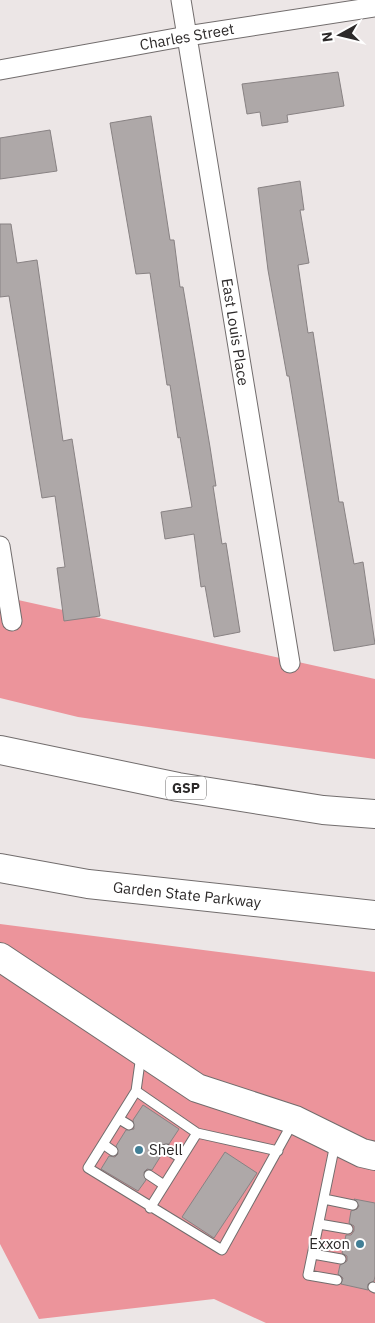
<svg xmlns="http://www.w3.org/2000/svg" width="375" height="1323" viewBox="0 0 375 1323" font-family="'IBM Plex Sans',sans-serif">
<style>
.forest{fill:#ec949b}
.building{fill:#aea8a8;stroke:#888283}
.lines{fill:none;stroke-linecap:round;stroke-linejoin:round}
.lane-casing{stroke:#726d6d;stroke-width:11}
.street-casing{stroke:#726d6d;stroke-width:21}
.highway-casing{stroke:#726d6d;stroke-width:30}
.lane{stroke:#fff;stroke-width:9}
.street{stroke:#fff;stroke-width:19}
.highway{stroke:#fff;stroke-width:28}
.poi-dot{fill:#427f96;stroke:#fff;stroke-width:2}
.labels{text-anchor:middle;stroke-width:4;stroke-linejoin:round;paint-order:stroke}
.shield{fill:#fff;stroke:#6b6969;stroke-width:1}
.shield-label{font-size:14px;font-weight:bold;fill:#2c2929}
.street-label{font-size:15px;fill:#2c2929;stroke:#fff}
.poi-label{font-size:15px;fill:#2c2929;stroke:#fff;text-anchor:start}
</style>
<rect width="100%" height="100%" fill="#ece6e6"/>
<!-- forest -->
<path class="forest" d="M 0,596 L 375,679 L 375,759 L 78,717 L 0,698 Z
M 0,924 L 375,972 L 375,1323 L 266,1323 L 214,1299 L 39,1319 L 0,1244 Z"/>
<!-- building -->
<path class="building" d="M 338,72 L 344,106 L 287,115 L 288,122 L 262,126 L 260,112 L 247,114 L 242,84 Z
M 151,116 L 170,240 L 174,240 L 180,287 L 183,287 L 210,447 L 216,486 L 213,486 L 222,544 L 226,543 L 240,632 L 214,637 L 205,586 L 201,587 L 194,534 L 165,539 L 161,512 L 192,507 L 180,437 L 178,438 L 170,385 L 167,385 L 150,273 L 136,274 L 110,123 Z
M 50,130 L 57,171 L 0,179 L 0,138 Z
M 300,181 L 304,210 L 300,210 L 309,263 L 298,265 L 308,333 L 313,332 L 339,502 L 343,502 L 354,564 L 363,562 L 375,644 L 334,651 L 289,376 L 287,376 L 268,270 L 258,188 Z
M 0,224 L 11,224 L 17,263 L 37,260 L 63,441 L 72,439 L 100,616 L 64,621 L 57,568 L 65,567 L 55,496 L 42,498 L 9,296 L 0,297 Z
M 143,1105 L 179,1129 L 169,1144 L 161,1145 L 160,1149 L 162,1154 L 152,1170 L 147,1169 L 144,1172 L 146,1180 L 138,1191 L 101,1169 L 109,1156 L 115,1157 L 118,1154 L 116,1146 L 126,1130 L 134,1129 L 133,1120 Z
M 225,1152 L 257,1173 L 214,1238 L 182,1217 Z
M 354,1199 L 375,1203 L 375,1276 L 374,1281 L 368,1284 L 368,1290 L 341,1284 L 343,1278 L 338,1274 L 340,1265 L 347,1261 L 347,1256 L 342,1253 L 346,1235 L 351,1235 L 354,1231 L 354,1226 L 349,1223 L 351,1211 L 357,1209 L 359,1206 Z"/>
<g class="lines">
<defs>
<path id="lane" d="M 141,1055 L 136,1091 L 88,1168 L 222,1250 L 293,1122
M 136,1091 L 197,1133 L 278,1151
M 119,1119 L 129,1125
M 103,1144 L 113,1151
M 335,1144 L 308,1275 L 337,1280
M 166,1149 L 181,1158
M 149,1175 L 164,1185
M 324,1199 L 353,1205
M 150,1208 L 197,1133
M 319,1224 L 348,1229
M 313,1254 L 341,1259
M 373,1287 L 375,1288"/>
<path id="street" d="M 181,0 L 290,663
M 0,70 L 187,36 L 375,7
M 0,546 L 12,621"/>
<path id="highway" d="M 0,750 L 178,787 L 323,810 L 375,814
M 0,868 L 88,884 L 375,915
M 0,957 L 197,1088 L 295,1120 L 362,1153 L 375,1156"/>
</defs>
<!-- lane casing -->
<use href="#lane" class="lane-casing"/>
<!-- street casing -->
<use href="#street" class="street-casing"/>
<!-- highway casing -->
<use href="#highway" class="highway-casing"/>
<!-- lane -->
<use href="#lane" class="lane"/>
<!-- street -->
<use href="#street" class="street"/>
<!-- highway -->
<use href="#highway" class="highway"/>
</g>
<!-- markers -->
<g class="poi-dot">
<circle cx="139" cy="1150" r="5"/>
<circle cx="360" cy="1244" r="5"/>
</g>
<g class="labels">
<!-- shield labels -->
<rect class="shield" x="166" y="776.5" width="40" height="23" rx="4"/>
<g class="shield-label">
<text x="186" y="793">GSP</text>
</g>
<!-- street labels -->
<g class="street-label">
<text transform="translate(187 37) rotate(-10)" y="5">Charles Street</text>
<text transform="translate(235 332) rotate(81)" y="5">East Louis Place</text>
<text transform="translate(187 895) rotate(6)" y="5">Garden State Parkway</text>
</g>
<!-- poi labels -->
<g class="poi-label">
<text x="149" y="1155">Shell</text>
<text x="350" y="1249" text-anchor="end">Exxon</text>
</g>
</g>
<!-- north arrow -->
<g transform="translate(340 35) rotate(262)" stroke="#ffffff" stroke-width="4" paint-order="stroke">
<path d="M0-4L9 19L0 12L-9 19Z" fill="#2c2929"/>
<text y="-8" font-size="14" font-weight="bold" text-anchor="middle" fill="#2c2929">N</text>
</g>
</svg>
